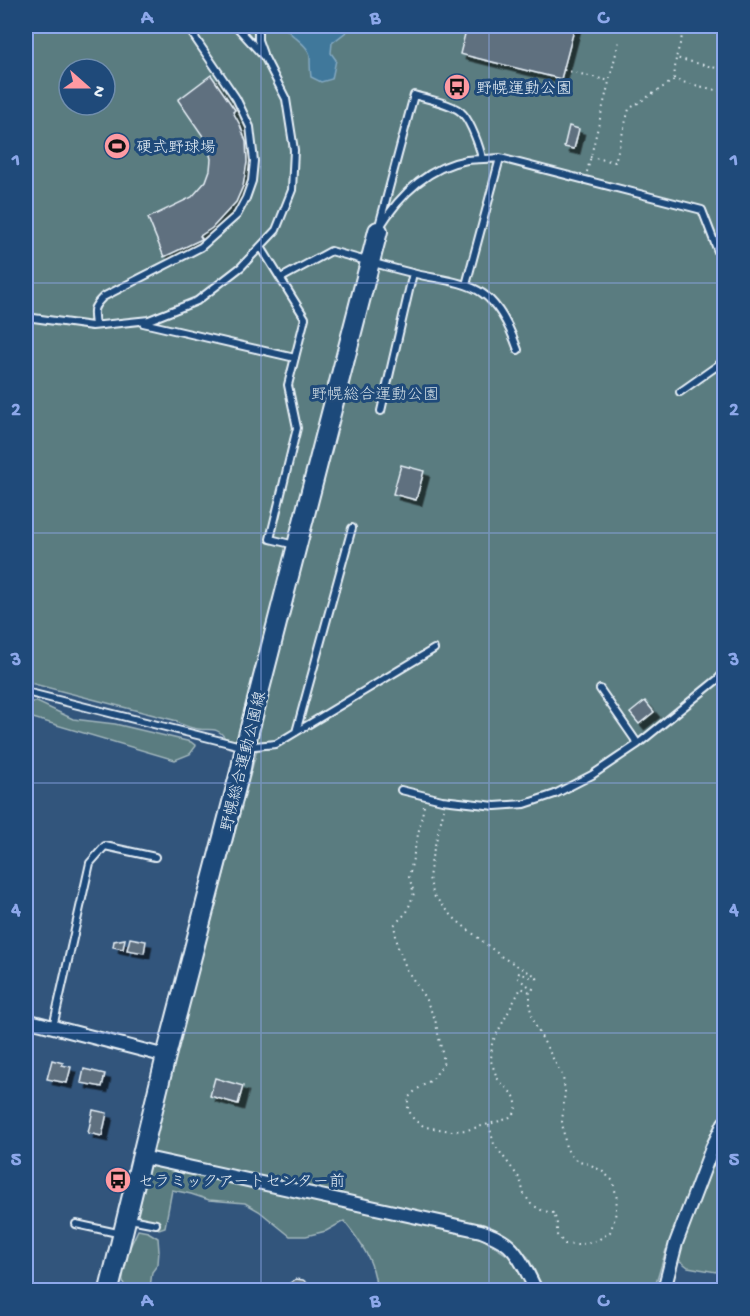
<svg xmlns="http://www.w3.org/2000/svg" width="750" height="1316" viewBox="0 0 750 1316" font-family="'Gochi Hand','Klee One',sans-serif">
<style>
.green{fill:#5a7c80;stroke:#a1b6bc;stroke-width:1.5;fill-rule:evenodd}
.water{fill:#40789b;stroke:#83a8c0;stroke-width:1.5}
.building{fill:#5f6f7f;stroke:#e8f1f8;stroke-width:1.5;filter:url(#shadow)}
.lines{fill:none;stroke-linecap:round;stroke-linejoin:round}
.lane-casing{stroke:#e8f1f8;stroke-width:10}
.street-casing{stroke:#e8f1f8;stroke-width:16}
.secondary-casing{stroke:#e8f1f8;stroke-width:22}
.path{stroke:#e8f1f8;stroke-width:2;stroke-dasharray:1.5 4.5;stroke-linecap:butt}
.lane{stroke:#1f4a7a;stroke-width:6}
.street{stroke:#1f4a7a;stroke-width:12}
.secondary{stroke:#1f4a7a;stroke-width:18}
.grid{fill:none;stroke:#8da8ea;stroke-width:1.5;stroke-opacity:0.55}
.labels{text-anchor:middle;stroke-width:6;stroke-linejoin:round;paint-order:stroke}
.poi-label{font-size:16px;fill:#e8f1f8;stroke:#1f4a7a;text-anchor:start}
.park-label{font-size:16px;fill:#d3dfe6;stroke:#1f4a7a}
.street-label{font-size:16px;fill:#e8f1f8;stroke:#1f4a7a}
.neatline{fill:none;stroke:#8da8ea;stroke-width:2}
.grid-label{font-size:20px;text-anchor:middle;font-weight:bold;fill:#8da8ea}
</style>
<defs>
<filter id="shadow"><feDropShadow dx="5.5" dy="5.5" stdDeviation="0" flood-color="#0009"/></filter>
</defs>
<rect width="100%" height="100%" fill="#32557c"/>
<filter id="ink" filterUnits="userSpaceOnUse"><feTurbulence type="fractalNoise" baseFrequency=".0167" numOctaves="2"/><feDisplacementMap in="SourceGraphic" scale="12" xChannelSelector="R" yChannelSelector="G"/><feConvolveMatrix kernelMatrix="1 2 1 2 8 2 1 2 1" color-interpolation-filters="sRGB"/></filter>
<g filter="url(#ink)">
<!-- green -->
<path class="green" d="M 26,26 L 724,26 L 724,1261 L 716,1272 L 688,1267 L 666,1250 L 654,1290 L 544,1290 L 528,1257 L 495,1229 L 433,1215 L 480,1237 L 512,1258 L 527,1273 L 534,1290 L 376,1290 C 376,1263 360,1241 344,1221 L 326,1231 L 306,1236 L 290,1236 L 259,1211 L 245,1203 L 209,1200 L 191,1194 L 172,1190 L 165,1227 L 159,1229 L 136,1215 L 168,1083 L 259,742 L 242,737 L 234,740 L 225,738 C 217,726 210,731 198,729 C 191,728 184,725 178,723 L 177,721 L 26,682 ZM 69,69 L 105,69 L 105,105 L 69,105 Z
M 26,702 L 37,702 L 73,719 L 115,724 L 191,742 L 196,746 L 190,754 L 175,760 L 26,716 Z
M 138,1230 L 148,1232 L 158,1238 L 159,1251 L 158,1264 L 152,1272 L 150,1288 L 148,1290 L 126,1290 C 116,1271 129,1249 138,1230 Z"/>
<!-- water -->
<path class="water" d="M 286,26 L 348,26 L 346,32 L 332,43 L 331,53 L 336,60 L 332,79 L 321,82 L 311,77 C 310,70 310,63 310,56 C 309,46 293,37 286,29 Z"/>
<!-- building -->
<path class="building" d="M 467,26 L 575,26 L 561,79 L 460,54 Z
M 211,75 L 235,110 L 233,112 L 240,125 L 246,142 L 247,162 L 243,186 L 236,202 L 212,228 L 200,236 L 202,239 L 164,257 L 148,218 L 192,197 L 206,181 L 210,170 L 211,159 L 207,142 L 178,100 Z
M 569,126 L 579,129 L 574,149 L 564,147 Z
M 401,465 L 424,471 L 416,500 L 393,494 Z
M 645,701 L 654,712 L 639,724 L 630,713 Z
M 130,938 L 146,941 L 144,953 L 127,950 Z
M 125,939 L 123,949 L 113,947 L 114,941 Z
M 52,1060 L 63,1063 L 62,1065 L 71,1067 L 67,1083 L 47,1079 Z
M 84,1069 L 105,1074 L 102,1087 L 81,1083 Z
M 215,1078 L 243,1086 L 238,1104 L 210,1096 Z
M 93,1110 L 107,1113 L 102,1136 L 88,1133 Z
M 296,1279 L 303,1280 L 306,1282 L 308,1284 L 308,1290 L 290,1290 L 288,1289 L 290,1283 Z"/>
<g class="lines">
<defs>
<path id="lane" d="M 258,26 L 258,40 L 263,54
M 380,222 L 414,95 C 427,99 455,104 463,114 C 471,123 480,147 482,159
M 378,230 C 398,197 427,167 467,160 C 478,159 489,159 500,158 L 702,210 L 724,267
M 261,247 L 305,318 L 288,385 L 297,428 L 270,539 L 295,545
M 281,278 L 331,251 C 359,259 387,267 416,274 C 436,279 465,281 482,293 C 500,305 511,330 518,350
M 466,285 L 500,158
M 26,317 L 92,326 L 149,320 L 197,301 L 241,267 L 276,230 L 292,190 L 294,150 L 286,99 L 265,58 L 236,26
M 143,323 L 295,358
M 95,325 C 93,310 92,308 103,297 L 201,247 L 237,215 L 246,198 L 252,181 L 254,161 L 250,127 L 236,98 L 187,26
M 680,392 L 724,361
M 381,411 L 413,273
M 600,689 L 638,744
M 26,692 L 245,747 L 276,744 L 434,649
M 296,732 L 352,528
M 401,790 L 442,800 L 495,806 L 525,804 L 555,794 L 592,775 L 638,744 L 718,679 L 724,672
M 53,1027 L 90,863 L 105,846 L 155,857
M 130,1219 L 156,1224
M 76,1224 L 122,1234"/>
<path id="street" d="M 26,1020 L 166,1056
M 142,1157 L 481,1231 C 491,1235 504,1240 511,1248 C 522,1259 529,1277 536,1290
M 664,1290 L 676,1243 L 712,1148 L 724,1123"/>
<path id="secondary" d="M 109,1290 L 166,1056 L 241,768 L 245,747 L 378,231"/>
</defs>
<!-- lane casing -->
<use href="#lane" class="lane-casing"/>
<!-- street casing -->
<use href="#street" class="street-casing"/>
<!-- secondary casing -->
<use href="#secondary" class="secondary-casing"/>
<!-- path -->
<path class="path" d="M 685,26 L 676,58 L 724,70
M 564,70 L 610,81
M 674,79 L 676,58
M 590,157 L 615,162 L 629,109 L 674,80 L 724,92
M 587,172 L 619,41
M 424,806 L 409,877 L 414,893 L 407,912 L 394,925 L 398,947 L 407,970 L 425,998 L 435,1019 L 444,1062 L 433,1079 L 416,1090 L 408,1098 L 408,1109 L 414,1120 L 425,1127 L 452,1131 L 467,1130 L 507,1119 L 514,1114 L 517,1106 L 514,1096 L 497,1078 L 491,1061 L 492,1043 L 521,988 L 530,992 L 533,989 L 517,978 L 519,973 L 539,980 L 534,975 L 502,957 L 456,920 L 434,896 L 429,878 L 432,857 L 444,809
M 489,1125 L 494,1144 L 520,1179 L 524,1194 L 531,1204 L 543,1211 L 554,1213 L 557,1224 L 557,1235 L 565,1244 L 578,1245 L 598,1240 L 610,1232 L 615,1218 L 617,1199 L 613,1181 L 602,1171 L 591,1165 L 574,1159 L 566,1148 L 562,1122 L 565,1091 L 563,1077 L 535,1025 L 530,1008 L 530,992"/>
<!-- lane -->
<use href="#lane" class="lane"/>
<!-- street -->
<use href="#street" class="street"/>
<!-- secondary -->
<use href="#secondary" class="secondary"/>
</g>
</g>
<!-- grid -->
<path class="grid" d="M 261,26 L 261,1290M 489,26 L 489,1290M 26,283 L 724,283M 26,533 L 724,533M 26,783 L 724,783M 26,1033 L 724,1033"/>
<!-- icons -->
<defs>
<symbol id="bus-disc" viewBox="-11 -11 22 22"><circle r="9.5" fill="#ff9aa2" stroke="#1f4a7a"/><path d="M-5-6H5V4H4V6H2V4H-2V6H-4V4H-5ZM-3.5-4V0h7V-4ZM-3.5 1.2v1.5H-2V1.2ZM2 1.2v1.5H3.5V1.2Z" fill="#111"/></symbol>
<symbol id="stadium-disc" viewBox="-11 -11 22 22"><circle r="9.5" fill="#ff9aa2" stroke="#1f4a7a"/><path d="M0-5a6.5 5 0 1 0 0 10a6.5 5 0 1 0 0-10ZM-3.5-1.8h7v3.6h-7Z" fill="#111"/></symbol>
</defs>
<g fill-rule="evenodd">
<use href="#bus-disc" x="442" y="72" width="30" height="30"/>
<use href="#stadium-disc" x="102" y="131" width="30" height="30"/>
<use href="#bus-disc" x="103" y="1165" width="30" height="30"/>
</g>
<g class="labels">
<!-- poi labels -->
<g class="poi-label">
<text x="476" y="93">野幌運動公園</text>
<text x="136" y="152">硬式野球場</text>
<text x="138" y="1186">セラミックアートセンター前</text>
</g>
<!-- park labels -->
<g class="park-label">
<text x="375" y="399">野幌総合運動公園</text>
</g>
<!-- street labels -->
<g class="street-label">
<text transform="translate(242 761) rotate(-76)" y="6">野幌総合運動公園線</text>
</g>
</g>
<!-- margin -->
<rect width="750" height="1316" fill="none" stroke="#1f4a7a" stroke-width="66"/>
<!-- north arrow -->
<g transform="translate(87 87) rotate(111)"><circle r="28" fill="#1f4a7a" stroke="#6f8dac" stroke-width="1.5"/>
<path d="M0-4.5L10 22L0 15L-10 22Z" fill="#ff9aa2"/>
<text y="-9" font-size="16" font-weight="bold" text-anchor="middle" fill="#e8f1f8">N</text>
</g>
<rect x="33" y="33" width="684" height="1250" class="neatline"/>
<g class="grid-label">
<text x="147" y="23">A</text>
<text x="375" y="23">B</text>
<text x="603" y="23">C</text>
<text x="16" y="165">1</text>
<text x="734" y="165">1</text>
<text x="16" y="415">2</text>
<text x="734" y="415">2</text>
<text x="16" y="665">3</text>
<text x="734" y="665">3</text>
<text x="16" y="915">4</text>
<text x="734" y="915">4</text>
<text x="16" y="1165">5</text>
<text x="734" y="1165">5</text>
<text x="147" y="1306">A</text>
<text x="375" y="1306">B</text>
<text x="603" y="1306">C</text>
</g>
</svg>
